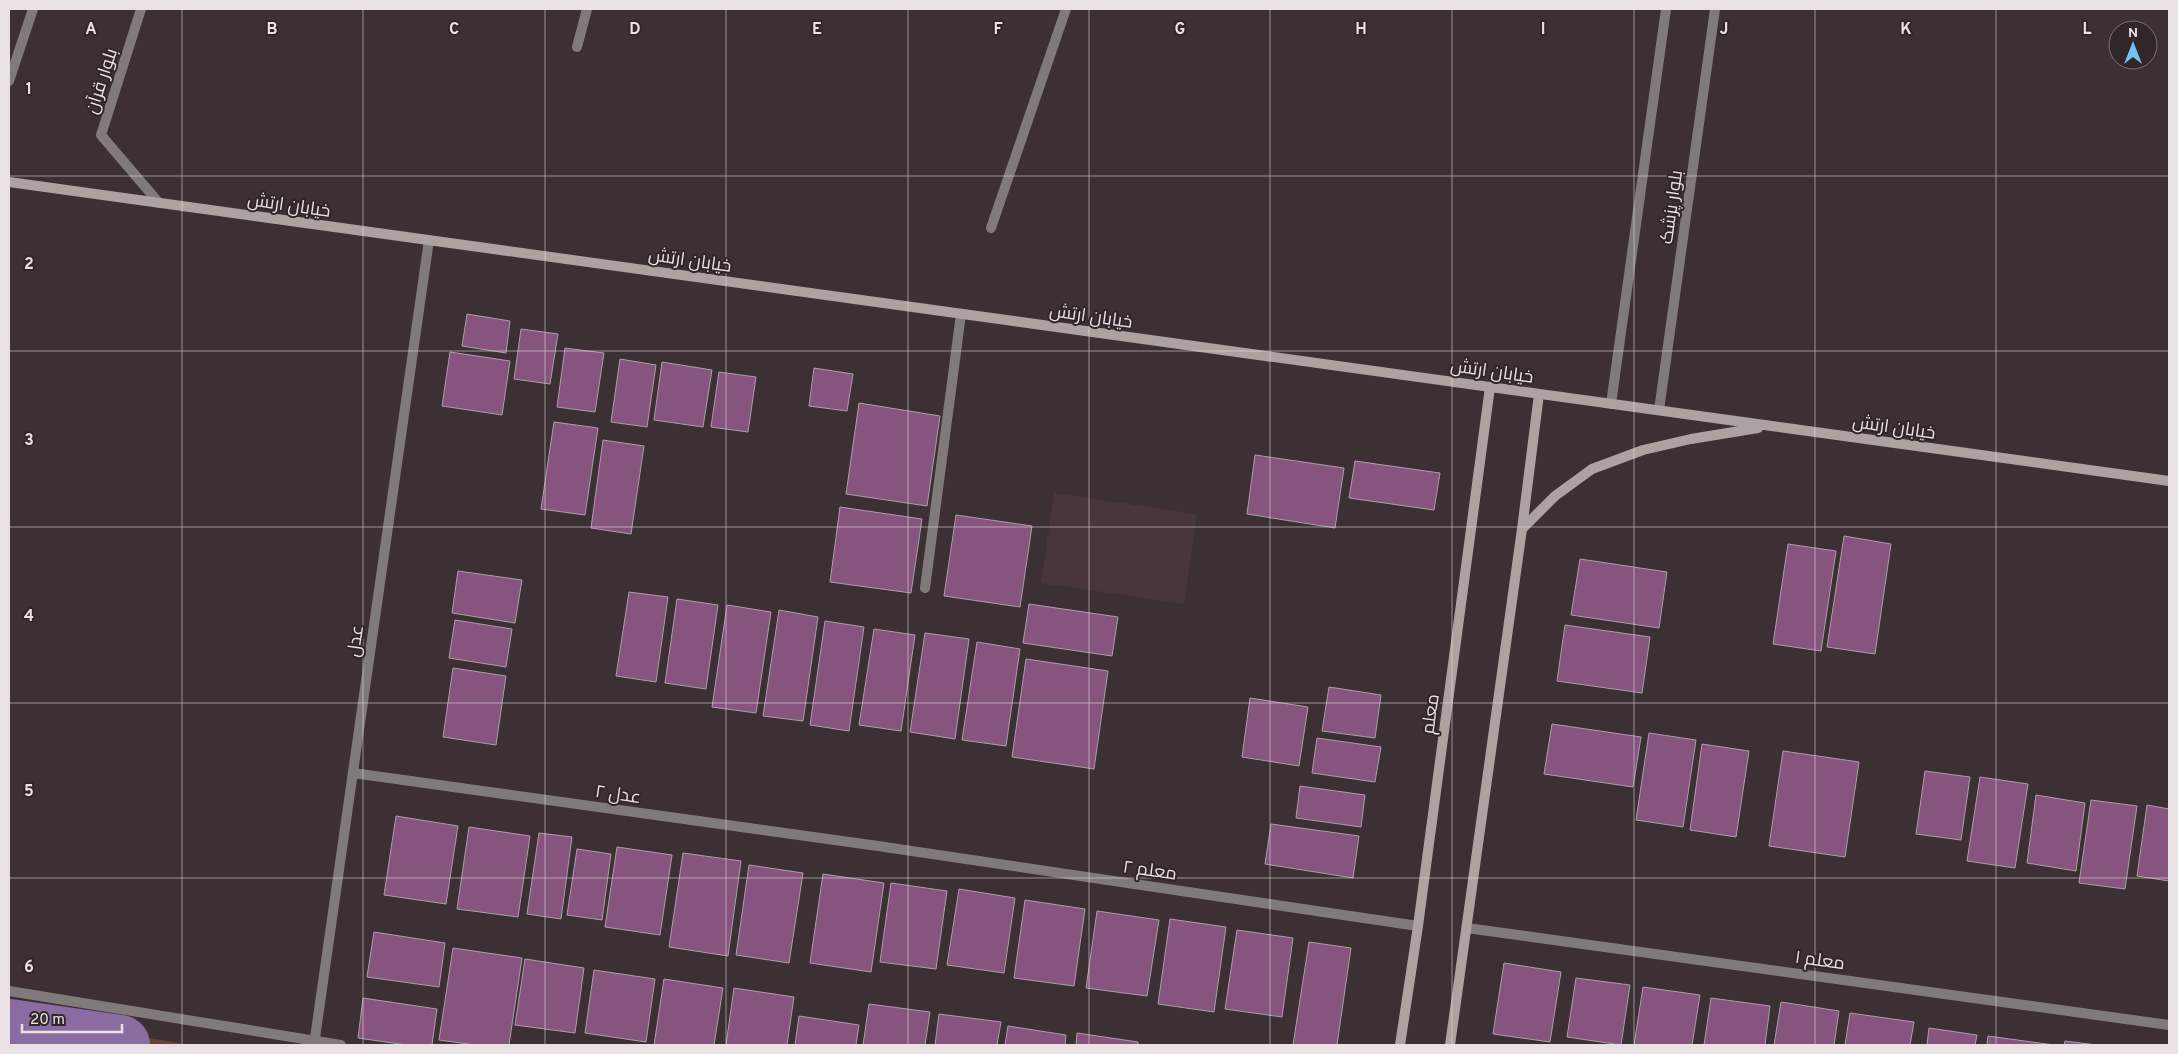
<svg xmlns="http://www.w3.org/2000/svg" width="2178" height="1054" viewBox="0 0 2178 1054" font-family="Overpass,Cairo,sans-serif">
<style>
.built{fill:#49363d}
.green{fill:#674233}
.lines{fill:none;stroke-linecap:round;stroke-linejoin:round}
.river{stroke:#8a6ba2;stroke-width:60}
.building{fill:#87547f;stroke:#aa9fa8}
.service{stroke:#817a7a;stroke-width:10}
.minor{stroke:#817a7a;stroke-width:10}
.tertiary{stroke:#817a7a;stroke-width:10}
.secondary{stroke:#ada2a2;stroke-width:10}
.grid{fill:none;stroke:#e9e1e4;stroke-width:1;stroke-opacity:0.55}
.labels{text-anchor:middle;stroke-width:4;stroke-linejoin:round;paint-order:stroke}
.street-label{font-size:18px;fill:#e9e1e4;stroke:#31262a}
.grid-label{font-size:16px;text-anchor:middle;font-weight:bold;fill:#e9e1e4;stroke:#31262a;stroke-width:4;stroke-linejoin:round;paint-order:stroke}
</style>
<rect width="100%" height="100%" fill="#3c3034"/>
<!-- built -->
<path class="built" d="M 1054,493 L 1197,514 L 1184,604 L 1041,583 Z"/>
<!-- green -->
<path class="green" d="M 9,1015 L 192,1045 L 9,1045 Z"/>
<g class="lines">
<!-- river -->
<path class="river" d="M 9,1029 L 120,1045"/>
</g>
<!-- building -->
<path class="building" d="M 467,314 L 510,321 L 506,353 L 462,346 Z
M 521,329 L 558,334 L 550,384 L 514,379 Z
M 565,348 L 604,353 L 595,412 L 557,407 Z
M 450,352 L 510,361 L 502,415 L 442,406 Z
M 620,359 L 656,365 L 647,427 L 611,422 Z
M 662,362 L 712,370 L 703,427 L 654,420 Z
M 814,368 L 853,374 L 847,411 L 809,406 Z
M 719,372 L 756,377 L 748,432 L 711,427 Z
M 859,403 L 940,416 L 927,506 L 846,494 Z
M 554,422 L 598,428 L 585,515 L 541,509 Z
M 603,440 L 644,446 L 631,534 L 591,528 Z
M 1255,455 L 1344,468 L 1335,528 L 1247,514 Z
M 1355,461 L 1440,473 L 1434,510 L 1349,498 Z
M 840,507 L 922,519 L 911,593 L 830,582 Z
M 956,515 L 1032,526 L 1020,607 L 944,596 Z
M 1844,536 L 1891,544 L 1875,654 L 1827,647 Z
M 1788,544 L 1836,551 L 1821,651 L 1773,644 Z
M 1580,559 L 1667,572 L 1659,628 L 1571,615 Z
M 458,571 L 522,580 L 515,623 L 452,613 Z
M 629,592 L 668,597 L 656,682 L 616,676 Z
M 677,599 L 718,605 L 706,689 L 665,683 Z
M 1029,604 L 1118,617 L 1112,656 L 1023,643 Z
M 727,605 L 771,612 L 756,713 L 712,707 Z
M 779,610 L 818,617 L 803,721 L 763,716 Z
M 455,620 L 512,629 L 506,667 L 449,658 Z
M 825,621 L 864,627 L 849,731 L 810,725 Z
M 1565,625 L 1650,637 L 1642,693 L 1557,681 Z
M 874,629 L 915,635 L 901,731 L 859,725 Z
M 925,633 L 969,639 L 955,739 L 910,732 Z
M 977,642 L 1020,649 L 1006,746 L 962,740 Z
M 1026,659 L 1108,671 L 1094,769 L 1012,757 Z
M 453,668 L 506,676 L 496,745 L 443,737 Z
M 1329,687 L 1381,695 L 1375,738 L 1322,731 Z
M 1250,698 L 1308,707 L 1299,766 L 1242,757 Z
M 1552,724 L 1641,737 L 1633,787 L 1544,774 Z
M 1649,733 L 1696,740 L 1683,827 L 1636,820 Z
M 1317,738 L 1381,747 L 1375,782 L 1312,773 Z
M 1702,744 L 1749,751 L 1736,837 L 1690,830 Z
M 1783,751 L 1859,762 L 1845,857 L 1769,846 Z
M 1925,771 L 1970,777 L 1961,840 L 1916,834 Z
M 1980,777 L 2028,784 L 2015,868 L 1967,861 Z
M 1300,786 L 1365,795 L 1361,827 L 1296,818 Z
M 2036,795 L 2085,803 L 2076,871 L 2027,863 Z
M 2091,800 L 2137,806 L 2125,889 L 2079,883 Z
M 2147,805 L 2169,809 L 2169,881 L 2137,876 Z
M 396,816 L 458,826 L 446,904 L 384,895 Z
M 1271,824 L 1359,836 L 1353,878 L 1265,864 Z
M 469,827 L 530,836 L 518,917 L 457,909 Z
M 539,833 L 572,837 L 561,919 L 527,914 Z
M 617,847 L 672,855 L 660,935 L 605,927 Z
M 577,849 L 611,854 L 602,920 L 567,915 Z
M 683,853 L 741,861 L 728,956 L 669,947 Z
M 749,865 L 803,873 L 789,963 L 736,955 Z
M 823,874 L 884,883 L 871,972 L 810,963 Z
M 891,883 L 947,891 L 936,969 L 880,962 Z
M 959,889 L 1015,898 L 1004,973 L 947,965 Z
M 1025,900 L 1085,909 L 1074,986 L 1014,978 Z
M 1097,911 L 1159,920 L 1147,996 L 1086,988 Z
M 1170,919 L 1226,927 L 1214,1012 L 1158,1004 Z
M 1237,930 L 1293,938 L 1282,1017 L 1225,1009 Z
M 374,932 L 445,943 L 439,987 L 367,977 Z
M 1309,942 L 1351,948 L 1337,1045 L 1293,1045 Z
M 453,948 L 522,958 L 509,1045 L 475,1045 L 439,1040 Z
M 525,959 L 584,968 L 575,1033 L 515,1025 Z
M 1504,963 L 1561,972 L 1550,1042 L 1493,1034 Z
M 594,970 L 655,979 L 646,1042 L 585,1033 Z
M 1576,978 L 1630,985 L 1621,1045 L 1567,1037 Z
M 664,979 L 723,988 L 714,1045 L 654,1045 Z
M 1643,987 L 1700,995 L 1692,1045 L 1634,1045 Z
M 734,988 L 794,997 L 787,1045 L 726,1045 Z
M 363,998 L 437,1009 L 432,1045 L 407,1045 L 358,1038 Z
M 1711,998 L 1770,1006 L 1765,1045 L 1704,1045 Z
M 1781,1002 L 1839,1011 L 1834,1045 L 1774,1045 Z
M 869,1004 L 930,1012 L 925,1045 L 863,1045 Z
M 1850,1013 L 1914,1022 L 1910,1045 L 1845,1045 Z
M 939,1014 L 1001,1022 L 997,1045 L 935,1045 Z
M 799,1016 L 859,1025 L 856,1045 L 795,1045 Z
M 1008,1026 L 1066,1035 L 1065,1045 L 1005,1045 Z
M 1929,1028 L 1977,1035 L 1975,1045 L 1927,1045 Z
M 1077,1033 L 1138,1042 L 1138,1045 L 1076,1045 Z
M 1988,1036 L 2054,1045 L 1987,1045 Z
M 2065,1041 L 2097,1045 L 2064,1045 Z"/>
<g class="lines">
<!-- service -->
<path class="service" d="M 577,47 L 587,9
M 991,228 L 1066,9
M 925,588 L 961,314
M 9,991 L 341,1045"/>
<!-- minor -->
<path class="minor" d="M 141,9 L 101,135 L 159,203
M 9,81 L 33,9
M 353,773 L 878,846 L 1418,926
M 1467,928 L 2169,1025"/>
<!-- tertiary -->
<path class="tertiary" d="M 1611,404 L 1666,9
M 1659,410 L 1715,9
M 314,1045 L 429,240"/>
<!-- secondary -->
<path class="secondary" d="M 9,182 L 2169,481
M 1522,529 L 1555,496 L 1592,469 L 1643,450 L 1691,439 L 1758,428
M 1400,1045 L 1418,926 L 1490,387
M 1450,1045 L 1522,529 L 1539,394"/>
</g>
<!-- grid -->
<path class="grid" d="M 182,9 L 182,1045M 363,9 L 363,1045M 545,9 L 545,1045M 726,9 L 726,1045M 908,9 L 908,1045M 1089,9 L 1089,1045M 1270,9 L 1270,1045M 1452,9 L 1452,1045M 1634,9 L 1634,1045M 1815,9 L 1815,1045M 1996,9 L 1996,1045M 9,176 L 2169,176M 9,351 L 2169,351M 9,527 L 2169,527M 9,703 L 2169,703M 9,878 L 2169,878"/>
<g class="labels">
<!-- street labels -->
<g class="street-label">
<text transform="translate(101 81) rotate(-72)" y="6">بلوار قرآن</text>
<text transform="translate(289 205) rotate(8)" y="6">خیابان ارتش</text>
<text transform="translate(1671 207) rotate(-82)" y="6">بلوار پزشک</text>
<text transform="translate(690 260) rotate(8)" y="6">خیابان ارتش</text>
<text transform="translate(1091 316) rotate(8)" y="6">خیابان ارتش</text>
<text transform="translate(1492 371) rotate(8)" y="6">خیابان ارتش</text>
<text transform="translate(1894 427) rotate(8)" y="6">خیابان ارتش</text>
<text transform="translate(355 641) rotate(-82)" y="6">عدل</text>
<text transform="translate(1430 714) rotate(-82)" y="6">معلم</text>
<text transform="translate(618 794) rotate(8)" y="6">عدل ۲</text>
<text transform="translate(1150 870) rotate(8)" y="6">معلم ۲</text>
<text transform="translate(1820 960) rotate(8)" y="6">معلم ۱</text>
</g>
</g>
<g class="grid-label">
<text x="91" y="34">A</text>
<text x="272" y="34">B</text>
<text x="454" y="34">C</text>
<text x="635" y="34">D</text>
<text x="817" y="34">E</text>
<text x="998" y="34">F</text>
<text x="1180" y="34">G</text>
<text x="1361" y="34">H</text>
<text x="1543" y="34">I</text>
<text x="1724" y="34">J</text>
<text x="1906" y="34">K</text>
<text x="2087" y="34">L</text>
<text x="29" y="94">1</text>
<text x="29" y="269">2</text>
<text x="29" y="445">3</text>
<text x="29" y="621">4</text>
<text x="29" y="796">5</text>
<text x="29" y="972">6</text>
</g>
<!-- border -->
<rect width="2178" height="1054" fill="none" stroke="#e9e1e4" stroke-width="20"/>
<!-- north arrow -->
<g transform="translate(2133 45)"><circle r="24" fill="#31262a" stroke="#7b7174"/>
<path d="M0-4L9 19L0 12L-9 19Z" fill="#73c1f6"/>
<text y="-8" font-size="14" font-weight="bold" text-anchor="middle" fill="#e9e1e4">N</text>
</g>
<!-- scale -->
<path d="M22 1024v8h100v-8" fill="none" stroke="#e9e1e4" stroke-width="2.5"/>
<text x="30" y="1024" font-size="15" fill="#e9e1e4" stroke="#31262a" stroke-width="4" paint-order="stroke">20 m</text>
</svg>
